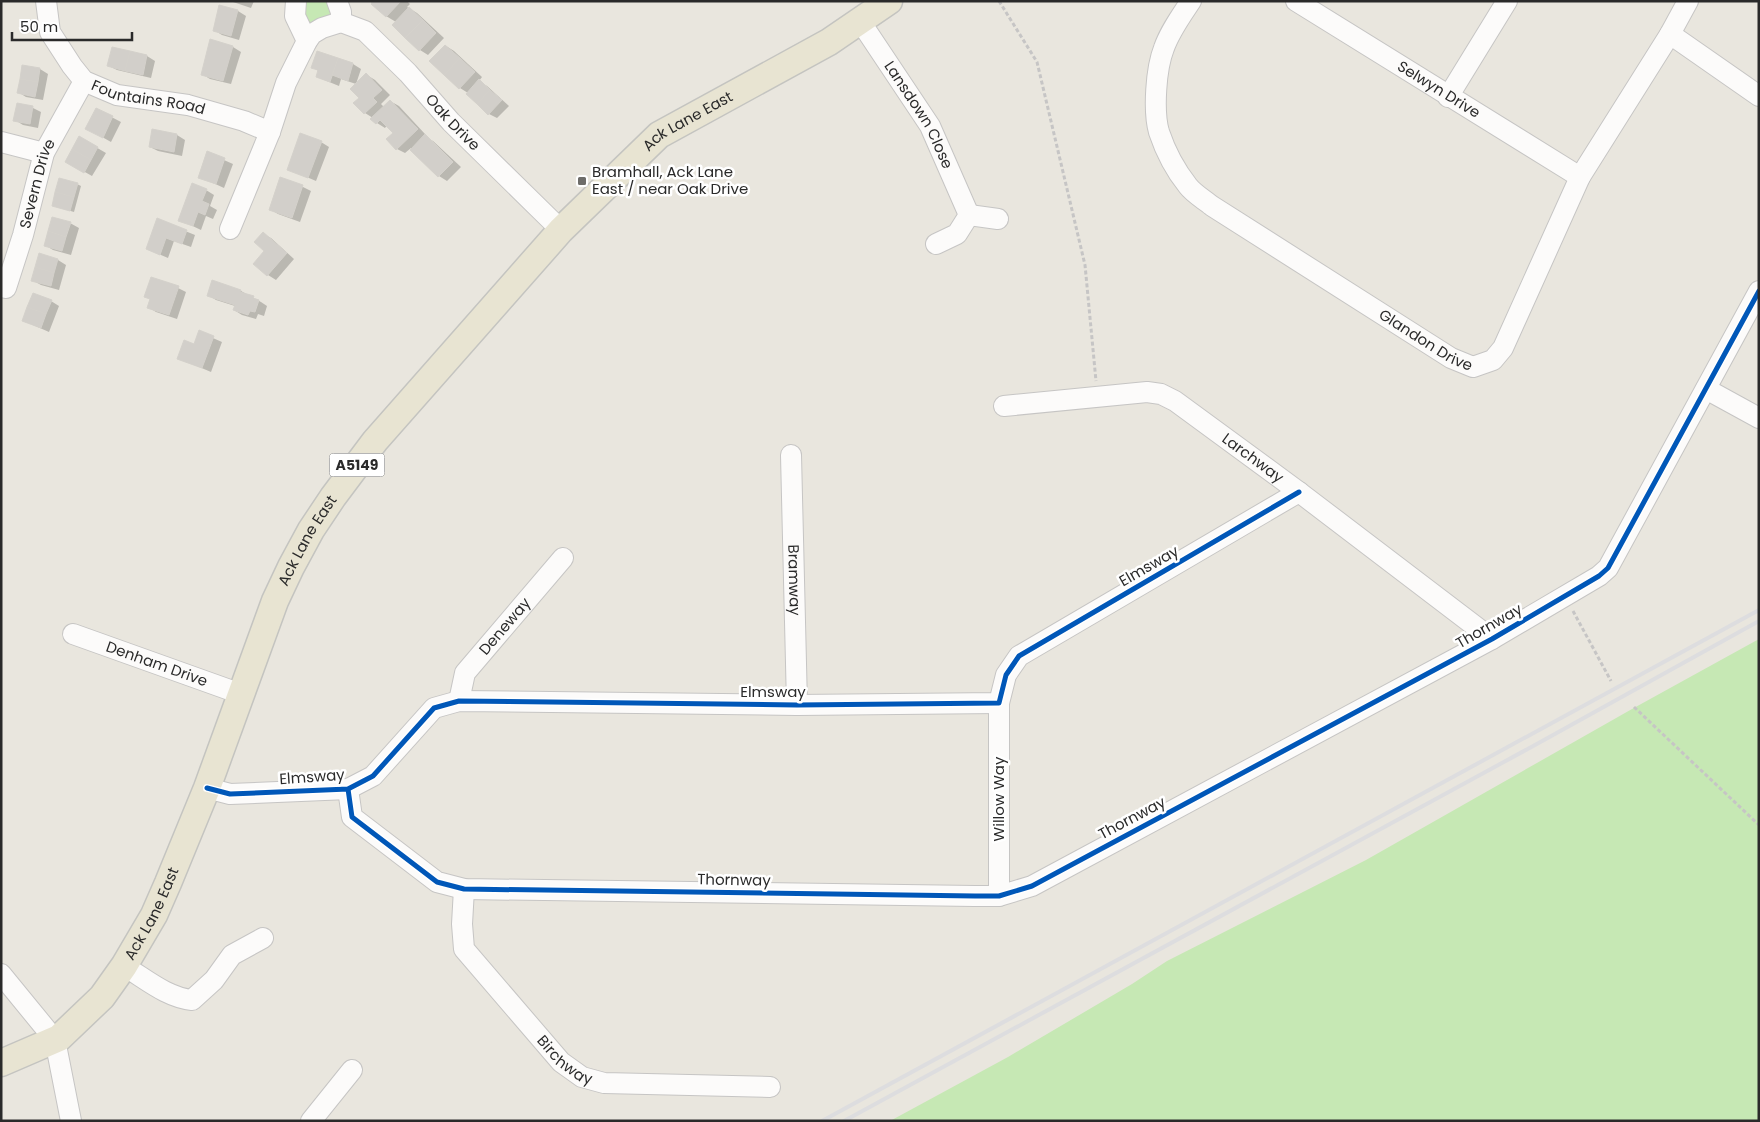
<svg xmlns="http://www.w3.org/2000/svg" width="1760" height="1122" viewBox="0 0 1760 1122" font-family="Poppins,sans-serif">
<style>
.green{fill:#c6e8b4}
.shadow{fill:#0003}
.building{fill:#d2cfca;stroke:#d4d1cb}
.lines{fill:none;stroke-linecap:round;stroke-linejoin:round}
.minor-casing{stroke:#c6c5c4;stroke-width:22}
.major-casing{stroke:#c4c4c0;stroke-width:29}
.path{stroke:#c6c5c5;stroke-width:3;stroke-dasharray:4 2.5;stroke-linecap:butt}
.minor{stroke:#fcfbfa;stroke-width:20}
.major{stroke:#e8e4d2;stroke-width:26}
.rail{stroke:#dddddf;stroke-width:4}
.cycleway-casing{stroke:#fff;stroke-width:8}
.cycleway{stroke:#0057b8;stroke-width:5}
.poi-dot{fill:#6d6c69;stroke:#fff;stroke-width:2}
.labels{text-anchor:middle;stroke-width:5;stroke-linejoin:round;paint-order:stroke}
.shield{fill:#fff;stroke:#6a6a6a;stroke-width:1}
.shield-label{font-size:14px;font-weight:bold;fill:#2a2a2a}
.street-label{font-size:15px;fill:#2a2a2a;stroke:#fff}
.poi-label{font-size:15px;fill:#2a2a2a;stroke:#fff;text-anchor:start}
</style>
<rect width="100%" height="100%" fill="#e9e6de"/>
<!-- green -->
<path class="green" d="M 296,1 L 337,1 L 341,12 L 312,34 Z
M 1759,639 L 1759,1121 L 890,1121 L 1008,1057 L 1132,984 L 1167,961 L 1366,860 L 1632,709 Z"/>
<!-- shadow -->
<path class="shadow" d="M 230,1 L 254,1 L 251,8 Z
M 370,1 L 407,1 L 410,4 L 407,7 L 417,13 L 444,38 L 428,55 L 420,50 L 393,25 L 396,22 L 386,16 Z
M 220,7 L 238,11 L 246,16 L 239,40 L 222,35 L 214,30 Z
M 446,46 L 454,51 L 482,77 L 479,81 L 487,86 L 509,106 L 497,118 L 489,114 L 468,93 L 460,88 L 431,61 Z
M 233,47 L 241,52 L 231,84 L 210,79 L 202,74 Z
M 113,48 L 147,56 L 155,61 L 151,78 L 117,70 L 109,66 Z
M 317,52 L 353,64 L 361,69 L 356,84 L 341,79 L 339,86 L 317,77 L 319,71 L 312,67 Z
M 23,66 L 40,69 L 48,74 L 43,100 L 26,97 L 18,92 Z
M 367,75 L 375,80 L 390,95 L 381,104 L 384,107 L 390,101 L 399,106 L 425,134 L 424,136 L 433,141 L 461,167 L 447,181 L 439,176 L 411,148 L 405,153 L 397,149 L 394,133 L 387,125 L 385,128 L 377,123 L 373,118 L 365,113 L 355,103 L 361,98 Z
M 18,105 L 33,108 L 41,112 L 38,128 L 23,125 L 15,120 Z
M 96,109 L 121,122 L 111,142 L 95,133 Z
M 177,135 L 185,140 L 182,156 L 158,151 L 150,147 Z
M 80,138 L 106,153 L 92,176 L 67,162 Z
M 321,142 L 329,147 L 316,181 L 288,169 Z
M 208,153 L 233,164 L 224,188 L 200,177 Z
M 281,179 L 303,187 L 311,191 L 300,222 L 278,214 L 270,209 Z
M 77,184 L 81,186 L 74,212 L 57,207 Z
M 206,190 L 214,195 L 210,206 L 217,210 L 213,219 L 206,216 L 201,230 L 180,220 Z
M 158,220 L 195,235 L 191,247 L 174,241 L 168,258 L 147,249 Z
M 70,223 L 79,228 L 71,255 L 53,250 L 45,245 Z
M 263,234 L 271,238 L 294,259 L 276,280 L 268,275 Z
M 40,255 L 58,260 L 66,265 L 59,290 L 41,285 L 32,280 Z
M 213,282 L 241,291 L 261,302 L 267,306 L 264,316 L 258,314 L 256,319 L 242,315 L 234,310 L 235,306 L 216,300 L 208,295 Z
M 178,288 L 186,292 L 177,319 L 156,312 L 148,307 Z
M 51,301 L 59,306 L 49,332 L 24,321 Z
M 199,332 L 222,342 L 211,372 L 178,358 L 195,345 Z"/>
<!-- building -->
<path class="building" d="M 374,1 L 401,1 L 386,17 L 371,4 Z
M 219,5 L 238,10 L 231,36 L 213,31 Z
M 409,7 L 423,20 L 405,38 L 392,25 Z
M 423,20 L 436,33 L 419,51 L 405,38 Z
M 210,39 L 233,46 L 223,81 L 201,75 Z
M 445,45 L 460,58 L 444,75 L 429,61 Z
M 112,47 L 130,51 L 125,71 L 107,66 Z
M 130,51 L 147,55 L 143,75 L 125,71 Z
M 317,51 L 338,58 L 330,82 L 316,77 L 318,70 L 311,68 Z
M 338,58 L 353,63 L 348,81 L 332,75 Z
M 460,58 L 475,72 L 459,89 L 444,75 Z
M 22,65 L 40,68 L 38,82 L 20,79 Z
M 366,73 L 382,90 L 373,98 L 377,102 L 364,114 L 353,103 L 359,98 L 350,89 Z
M 20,79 L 38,82 L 35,97 L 17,93 Z
M 479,79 L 490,90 L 477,104 L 466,94 Z
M 490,90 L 502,100 L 488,115 L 477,104 Z
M 390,100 L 418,129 L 396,150 L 386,139 L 393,133 L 380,120 L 376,124 L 370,119 Z
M 17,103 L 33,106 L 30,124 L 13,121 Z
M 96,108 L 113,116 L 103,138 L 85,129 Z
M 152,129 L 177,134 L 174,152 L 149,147 Z
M 300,133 L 322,141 L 308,178 L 287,170 Z
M 425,134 L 453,162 L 438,177 L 410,150 Z
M 79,136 L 98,147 L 91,160 L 72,149 Z
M 72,149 L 91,160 L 84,173 L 65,162 Z
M 207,151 L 225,158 L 216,184 L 198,178 Z
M 280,177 L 303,185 L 292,218 L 269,210 Z
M 59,178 L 78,183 L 74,197 L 55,192 Z
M 192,183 L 207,189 L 202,201 L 209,204 L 205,215 L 198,212 L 193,226 L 178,221 Z
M 55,192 L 74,197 L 70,211 L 52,206 Z
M 52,217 L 71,222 L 66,237 L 48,231 Z
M 157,218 L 187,230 L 182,244 L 166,238 L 160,255 L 146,249 Z
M 48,231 L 66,237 L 62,251 L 44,246 Z
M 263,232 L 287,253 L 267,276 L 253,264 L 264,251 L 254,242 Z
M 39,253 L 58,259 L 54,273 L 35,267 Z
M 35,267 L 54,273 L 51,286 L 31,281 Z
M 151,277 L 179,286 L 169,315 L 147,308 L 150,299 L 144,297 Z
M 212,280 L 241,290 L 240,292 L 254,296 L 253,298 L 259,300 L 255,312 L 250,311 L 248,315 L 233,310 L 235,305 L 207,296 Z
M 33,293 L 52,300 L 46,314 L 27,307 Z
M 27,307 L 46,314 L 41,328 L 22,321 Z
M 199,330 L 214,336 L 202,368 L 177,359 L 184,340 L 194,344 Z"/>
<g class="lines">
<defs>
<g id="minor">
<path id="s1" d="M 46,1 L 50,32 L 72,66 L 84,81 L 117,95 L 188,105 L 244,121 L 270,132"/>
<path d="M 296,1 L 295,16 L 307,41"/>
<path d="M 337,1 L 341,12 L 341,22"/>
<path id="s2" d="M 1191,1 C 1181,16 1170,31 1164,48 C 1156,68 1153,111 1159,132 C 1165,150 1176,171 1188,186 C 1194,194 1205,200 1212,206 L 1451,358 L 1473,367 L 1493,360 L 1503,348 L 1580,177 L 1670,34 L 1688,1"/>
<path id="s3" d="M 1296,1 L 1580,177"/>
<path id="s4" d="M 860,21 L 930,126 L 969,215 L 957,234 L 936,244"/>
<path d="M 1670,34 L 1759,96"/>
<path d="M 1448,97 L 1507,1"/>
<path d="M 1,142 L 44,153"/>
<path d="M 969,215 L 998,219"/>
<path id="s5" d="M 230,229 L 270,132 L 286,83 L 307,41 L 312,34 L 322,28 L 341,22 L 365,31 L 408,73 L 451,122 L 561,230"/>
<path id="s6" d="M 1,287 L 6,288 L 23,235 L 44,153 L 84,81"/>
<path d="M 1706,389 L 1759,418"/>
<path id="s7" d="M 1004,406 L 1147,392 L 1161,394 L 1175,401 L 1299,492 L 1492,639"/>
<path id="s8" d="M 791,455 L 797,705"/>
<path id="s9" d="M 73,634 L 241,694"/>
<path id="s10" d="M 459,701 L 465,673 L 563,558"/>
<path d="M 207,788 L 230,794 L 348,789 L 373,776 L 434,708 L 459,701 L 797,705 L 999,703 L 1006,675 L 1019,656 L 1299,492"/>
<path d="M 348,789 L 352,817 L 437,882 L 464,889 L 975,896 L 999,896 L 1032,886 L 1492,639 L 1599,576 L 1608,568 L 1759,291"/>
<path id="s11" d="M 464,889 L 462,924 L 464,949 L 561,1062 L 582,1077 L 604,1083 L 770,1087"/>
<path d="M 999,896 L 999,703"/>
<path d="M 124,966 C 146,979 166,997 192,1000 L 214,980 L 232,955 L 263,938"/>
<path d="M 1,974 L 55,1040 L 71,1121"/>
<path d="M 311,1121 L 352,1070"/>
</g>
<g id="major">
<path id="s12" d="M 1,1063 L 59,1038 L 102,997 L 124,966 L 154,915 L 168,883 L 207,788 L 275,601 L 291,567 L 311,530 L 333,497 L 375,441 L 561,230 L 659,135 L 829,42 L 889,1"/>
</g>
</defs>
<!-- minor casing -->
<use href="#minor" class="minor-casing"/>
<!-- major casing -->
<use href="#major" class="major-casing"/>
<!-- path -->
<path class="path" d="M 999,1 L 1037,62 L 1085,265 L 1096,381
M 1573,611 L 1611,681
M 1634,707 L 1759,825"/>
<!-- minor -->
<use href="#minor" class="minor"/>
<!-- major -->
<use href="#major" class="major"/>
<!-- rail -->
<path class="rail" d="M 822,1121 L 1759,610
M 844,1121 L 1535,745 L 1759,621"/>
<defs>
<path id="cycleway" d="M 207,788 L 230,794 L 348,789 L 373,776 L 434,708 L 459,701 L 797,705 L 999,703 L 1006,675 L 1019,656 L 1299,492
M 348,789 L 352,817 L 437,882 L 464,889 L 975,896 L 999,896 L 1032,886 L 1492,639 L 1599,576 L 1608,568 L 1759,291"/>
</defs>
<!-- cycleway casing -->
<use href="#cycleway" class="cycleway-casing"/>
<!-- cycleway -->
<use href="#cycleway" class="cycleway"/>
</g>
<!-- markers -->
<rect class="poi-dot" x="577" y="176" width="10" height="10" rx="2.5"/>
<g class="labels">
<!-- shield labels -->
<rect class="shield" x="329.5" y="453.5" width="55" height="23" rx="4"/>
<g class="shield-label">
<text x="357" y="470">A5149</text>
</g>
<!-- street labels -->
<g class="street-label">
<text dy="5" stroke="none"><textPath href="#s3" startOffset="168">Selwyn Drive</textPath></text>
<text dy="5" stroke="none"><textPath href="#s1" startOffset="158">Fountains Road</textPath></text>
<text dy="5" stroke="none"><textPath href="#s4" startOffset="111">Lansdown Close</textPath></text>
<text dy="5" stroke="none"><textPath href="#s5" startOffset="396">Oak Drive</textPath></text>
<text dy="5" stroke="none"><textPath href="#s12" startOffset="1195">Ack Lane East</textPath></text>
<text dy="5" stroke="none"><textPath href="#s6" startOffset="114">Severn Drive</textPath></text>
<text dy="5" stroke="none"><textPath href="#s2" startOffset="485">Glandon Drive</textPath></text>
<text dy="5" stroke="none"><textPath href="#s7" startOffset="270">Larchway</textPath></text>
<text dy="5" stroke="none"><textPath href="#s12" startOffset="625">Ack Lane East</textPath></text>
<text transform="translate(1149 566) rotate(-30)" y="5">Elmsway</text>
<text dy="5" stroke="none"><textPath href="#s8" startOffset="125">Bramway</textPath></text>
<text dy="5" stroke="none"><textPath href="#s10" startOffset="90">Deneway</textPath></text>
<text transform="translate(1489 626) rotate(-30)" y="5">Thornway</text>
<text dy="5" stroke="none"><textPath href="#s9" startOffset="89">Denham Drive</textPath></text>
<text x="773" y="697">Elmsway</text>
<text transform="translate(312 777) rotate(-4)" y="5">Elmsway</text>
<text transform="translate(999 799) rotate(-90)" y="5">Willow Way</text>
<text transform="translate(1132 818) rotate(-28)" y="5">Thornway</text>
<text transform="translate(734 880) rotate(1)" y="5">Thornway</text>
<text dy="5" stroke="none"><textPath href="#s12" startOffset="220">Ack Lane East</textPath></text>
<text dy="5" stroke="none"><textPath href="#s11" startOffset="211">Birchway</textPath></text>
</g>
<!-- poi labels -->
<g class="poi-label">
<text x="592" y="177">Bramhall, Ack Lane<tspan x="592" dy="17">East / near Oak Drive</tspan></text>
</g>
</g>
<!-- border -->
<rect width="1760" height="1122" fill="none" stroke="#2a2a2a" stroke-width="5"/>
<!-- scale -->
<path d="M12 32v8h120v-8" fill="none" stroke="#2a2a2a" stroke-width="2.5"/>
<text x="20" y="32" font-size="15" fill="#2a2a2a" stroke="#ffffff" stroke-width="4" paint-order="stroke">50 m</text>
</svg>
